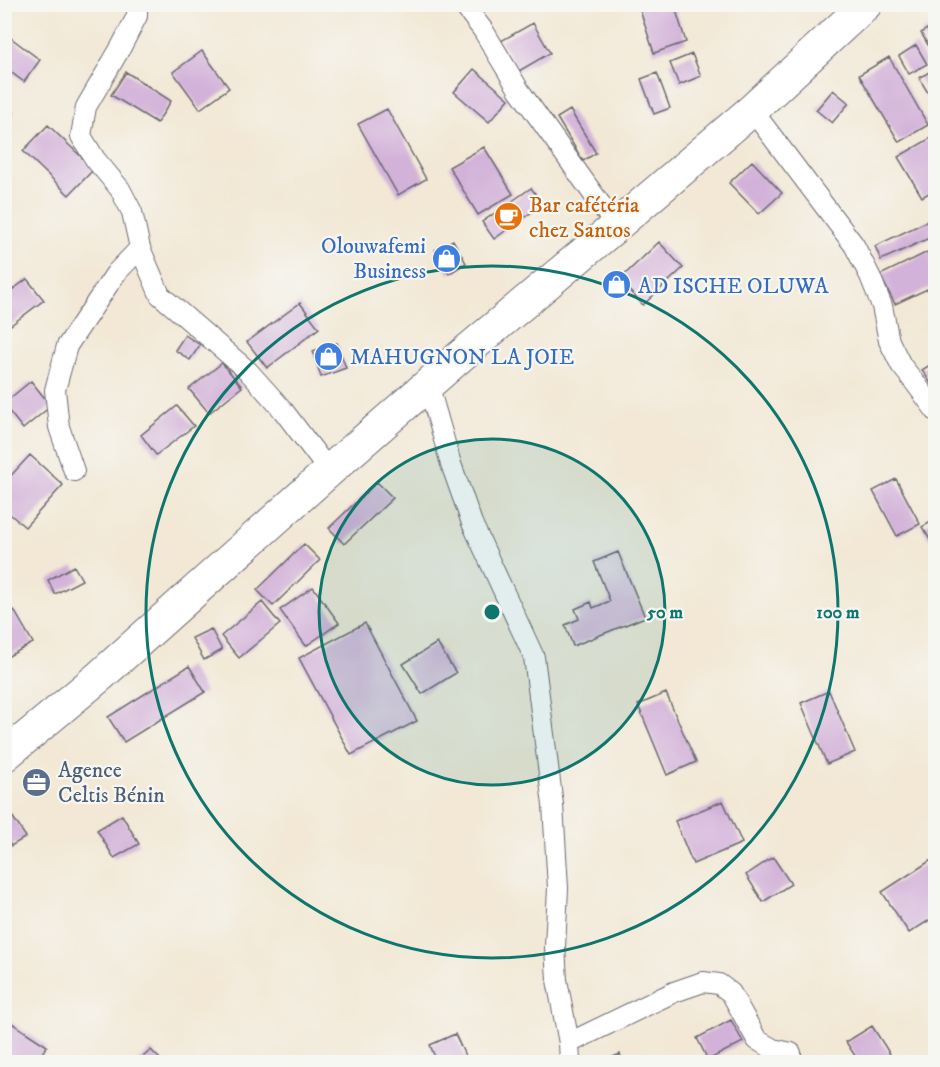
<svg xmlns="http://www.w3.org/2000/svg" width="940" height="1067" viewBox="0 0 940 1067" font-family="'IM FELL DW Pica',serif">
<style>
.building{fill:#d3b2d9}
.lines{fill:none;stroke-linecap:round;stroke-linejoin:round}
.minor-casing{stroke:#6b6771;stroke-width:22}
.primary-casing{stroke:#6b6771;stroke-width:34}
.minor{stroke:#fff;stroke-width:20}
.primary{stroke:#fff;stroke-width:32}
.ring{fill:none;stroke:#0f766e;stroke-width:3}
.labels{text-anchor:middle;stroke-width:4.5;stroke-linejoin:round;paint-order:stroke}
.food-label{font-size:22px;fill:#c56008;stroke:#f6f6f2;text-anchor:start}
.shop-label{font-size:22px;fill:#366cbe;stroke:#f6f6f2;text-anchor:start}
.service-label{font-size:22px;fill:#4e5e75;stroke:#f6f6f2;text-anchor:start}
.centre{fill:#0f766e;stroke:#f6f6f2;stroke-width:3}
.ring-label{font-size:18px;text-anchor:middle;font-weight:bold;fill:#0f766e;stroke:#f6f6f2;stroke-width:4.5;stroke-linejoin:round;paint-order:stroke}
</style>
<rect width="100%" height="100%" fill="#f6f6f2"/>
<filter id="ink" filterUnits="userSpaceOnUse"><feTurbulence type="fractalNoise" baseFrequency=".0167" numOctaves="2"/><feDisplacementMap in="SourceGraphic" scale="12" xChannelSelector="R" yChannelSelector="G"/><feConvolveMatrix kernelMatrix="1 2 1 2 8 2 1 2 1" color-interpolation-filters="sRGB"/></filter>
<filter id="wash" filterUnits="userSpaceOnUse"><feTurbulence type="fractalNoise" baseFrequency=".008" numOctaves="4" result="noise"/><feDisplacementMap in="SourceGraphic" scale="24" xChannelSelector="R" yChannelSelector="G"/><feGaussianBlur stdDeviation="1.35" result="paint"/><feColorMatrix in="noise" values="0 0 0 0 0 0 0 0 0 0 0 0 0 0 0 0 0 1.4 0 .05"/><feComposite in="paint" operator="in"/></filter>
<g filter="url(#wash)">
<rect width="100%" height="100%" fill="#f2e8d5"/>
<g id="blocks">
<!-- building -->
<path class="building" d="M 638,4 L 674,4 L 686,42 L 654,53 Z
M 533,23 L 550,53 L 519,71 L 501,41 Z
M 927,29 L 936,43 L 936,54 L 934,55 L 921,33 Z
M 11,38 L 40,60 L 24,82 L 4,67 L 4,45 Z
M 916,45 L 927,64 L 909,74 L 899,56 Z
M 202,51 L 229,88 L 200,109 L 173,72 Z
M 692,54 L 701,76 L 679,85 L 670,63 Z
M 889,57 L 928,125 L 899,142 L 859,75 Z
M 936,68 L 936,106 L 919,78 Z
M 474,69 L 509,99 L 489,122 L 454,92 Z
M 126,72 L 171,101 L 157,123 L 111,95 Z
M 657,73 L 670,108 L 654,114 L 641,79 Z
M 833,90 L 849,103 L 832,123 L 816,110 Z
M 4,105 L 14,113 L 4,125 Z
M 387,109 L 426,179 L 398,195 L 358,124 Z
M 570,110 L 596,153 L 583,161 L 557,118 Z
M 48,125 L 94,169 L 69,195 L 23,151 Z
M 936,135 L 936,189 L 922,197 L 898,157 Z
M 484,147 L 513,194 L 478,215 L 449,167 Z
M 752,161 L 782,193 L 759,214 L 729,183 Z
M 531,188 L 543,204 L 494,239 L 482,222 Z
M 932,219 L 936,225 L 936,235 L 881,260 L 875,246 Z
M 453,240 L 466,263 L 449,274 L 435,250 Z
M 659,242 L 683,268 L 643,305 L 619,280 Z
M 936,248 L 936,285 L 895,304 L 880,275 Z
M 27,279 L 44,300 L 11,325 L 4,316 L 4,296 Z
M 300,303 L 319,328 L 267,368 L 247,342 Z
M 185,335 L 200,345 L 190,360 L 175,350 Z
M 337,343 L 346,368 L 321,377 L 313,351 Z
M 936,361 L 936,391 L 922,370 Z
M 222,363 L 242,387 L 209,413 L 189,389 Z
M 31,381 L 51,406 L 23,429 L 4,405 L 4,403 Z
M 177,406 L 194,426 L 156,455 L 141,435 Z
M 30,455 L 63,485 L 25,527 L 4,509 L 4,483 Z
M 896,479 L 920,524 L 897,536 L 873,491 Z
M 377,482 L 393,498 L 344,544 L 329,528 Z
M 936,519 L 936,549 L 922,527 Z
M 304,544 L 320,560 L 273,606 L 257,590 Z
M 618,552 L 645,617 L 573,646 L 565,625 L 579,619 L 575,609 L 591,602 L 593,608 L 610,601 L 594,562 Z
M 74,566 L 82,580 L 55,594 L 48,580 Z
M 313,587 L 339,623 L 306,646 L 280,610 Z
M 262,602 L 280,624 L 239,658 L 221,636 Z
M 14,610 L 33,643 L 7,657 L 4,652 L 4,615 Z
M 365,623 L 417,721 L 351,755 L 299,658 Z
M 211,629 L 222,650 L 204,660 L 192,638 Z
M 437,643 L 456,673 L 422,694 L 403,664 Z
M 189,666 L 205,692 L 124,742 L 108,717 Z
M 829,691 L 855,752 L 827,764 L 801,703 Z
M 666,693 L 696,762 L 667,775 L 638,705 Z
M 723,801 L 742,843 L 693,864 L 675,821 Z
M 122,815 L 139,844 L 114,858 L 97,830 Z
M 12,816 L 26,837 L 11,846 L 4,835 L 4,821 Z
M 773,857 L 791,884 L 763,902 L 746,875 Z
M 936,857 L 936,916 L 909,933 L 882,892 Z
M 4,1018 L 47,1046 L 36,1062 L 8,1062 L 4,1060 Z
M 731,1020 L 743,1042 L 708,1060 L 697,1038 Z
M 872,1026 L 895,1062 L 859,1062 L 846,1042 Z
M 455,1034 L 468,1062 L 437,1062 L 430,1045 Z
M 151,1050 L 163,1062 L 137,1062 Z
M 620,1054 L 623,1062 L 601,1062 Z"/>
</g>
</g>
<g filter="url(#ink)">
<use href="#blocks" fill-opacity="0" stroke="#6b6771" stroke-width="1.5"/>
<g class="lines">
<defs>
<path id="minor" d="M 137,4 L 137,16 L 121,47 L 86,107 L 81,136 L 95,159 L 120,189 L 132,212 L 140,248 L 160,295 L 248,371 L 282,409 L 329,471
M 463,4 L 483,30 L 519,90 L 616,226
M 752,110 L 854,245 L 870,276 L 882,306 L 889,341 L 901,365 L 916,384 L 936,411
M 428,384 L 451,464 L 472,523 L 534,657 L 553,805 L 558,888 L 555,947 L 557,980 L 569,1043 L 570,1062
M 74,471 L 59,427 L 55,390 L 67,346 L 116,273 L 140,248
M 569,1043 L 674,992 L 703,982 L 719,984 L 731,993 L 757,1040 L 773,1049 L 791,1053"/>
<path id="primary" d="M 4,756 L 100,676 L 329,471 L 463,354 L 616,226 L 752,110 L 866,4"/>
</defs>
<!-- minor casing -->
<use href="#minor" class="minor-casing"/>
<!-- primary casing -->
<use href="#primary" class="primary-casing"/>
<!-- minor -->
<use href="#minor" class="minor"/>
<!-- primary -->
<use href="#primary" class="primary"/>
</g>
</g>
<!-- distance rings -->
<circle cx="492" cy="612" r="173" fill="#0f766e" fill-opacity=".12"/>
<g class="ring">
<circle cx="492" cy="612" r="173"/>
<circle cx="492" cy="612" r="346"/>
</g>
<!-- icons -->
<defs>
<symbol id="cafe-disc" viewBox="-11 -11 22 22"><circle r="9.5" fill="#e8710a" stroke="#f6f6f2"/><path d="M-5.5-4.5H6V0H3Q3 3.5 0 3.5H-2.5Q-5.5 3.5-5.5 0ZM3-3.2v2h1.7v-2ZM-6 4.5H4V6H-6Z" fill="#fff"/></symbol>
<symbol id="shop-disc" viewBox="-11 -11 22 22"><circle r="9.5" fill="#3f7fe0" stroke="#f6f6f2"/><path d="M-5-2.5h2.3a2.7 3.5 0 0 1 5.4 0H5L5.5 6h-11ZM-1.5-2.5h3a1.5 2.3 0 0 0-3 0Z" fill="#fff"/></symbol>
<symbol id="office-disc" viewBox="-11 -11 22 22"><circle r="9.5" fill="#5c6f8a" stroke="#f6f6f2"/><path d="M-6-3h4V-5.5h4V-3h4V5H-6ZM-1-4.5V-3h2v-1.5ZM-6 0V1H6V0Z" fill="#fff"/></symbol>
</defs>
<g fill-rule="evenodd">
<use href="#cafe-disc" x="492" y="200" width="33" height="33"/>
<use href="#shop-disc" x="430" y="242" width="33" height="33"/>
<use href="#shop-disc" x="600" y="268" width="33" height="33"/>
<use href="#shop-disc" x="312" y="340" width="33" height="33"/>
<use href="#office-disc" x="20" y="766" width="33" height="33"/>
</g>
<g class="labels">
<!-- food labels -->
<g class="food-label">
<text x="529" y="212">Bar cafétéria<tspan x="529" dy="25">chez Santos</tspan></text>
</g>
<!-- shop labels -->
<g class="shop-label">
<text x="426" y="253" text-anchor="end">Olouwafemi<tspan x="426" dy="25">Business</tspan></text>
<text x="638" y="293">AD ISCHE OLUWA</text>
<text x="350" y="364">MAHUGNON LA JOIE</text>
</g>
<!-- service labels -->
<g class="service-label">
<text x="58" y="777">Agence<tspan x="58" dy="25">Celtis Bénin</tspan></text>
</g>
</g>
<circle cx="492" cy="612" r="9" class="centre"/>
<g class="ring-label">
<text x="665" y="618">50 m</text>
<text x="838" y="618">100 m</text>
</g>
<!-- margin -->
<rect width="940" height="1067" fill="none" stroke="#f6f6f2" stroke-width="24"/>
</svg>
